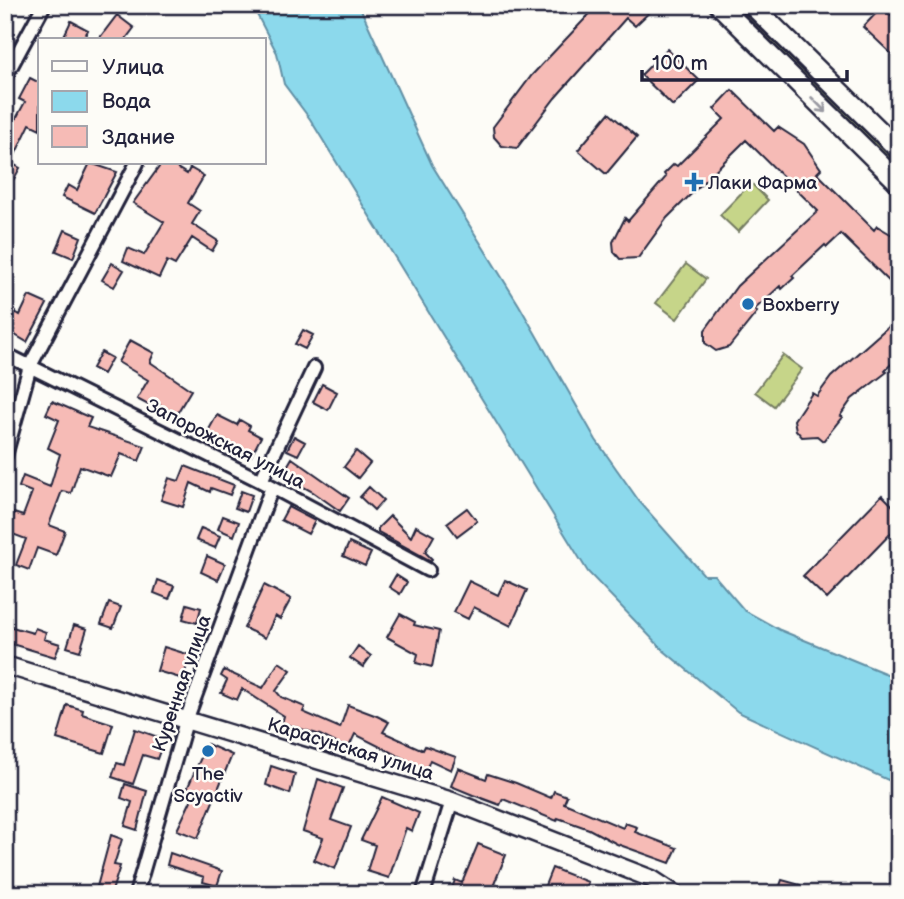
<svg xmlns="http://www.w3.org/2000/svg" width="904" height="899" viewBox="0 0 904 899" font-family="'Balsamiq Sans',sans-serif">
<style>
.green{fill:#c6d589;stroke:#747c62;stroke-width:2}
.water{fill:#8cd9ec;stroke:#6290a5;stroke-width:2}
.building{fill:#f6bbb6;stroke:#22223b;stroke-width:2}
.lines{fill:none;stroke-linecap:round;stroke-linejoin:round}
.minor-casing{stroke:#22223b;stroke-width:18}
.tertiary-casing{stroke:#22223b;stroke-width:21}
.secondary-casing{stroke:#22223b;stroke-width:23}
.minor{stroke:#fdfcf7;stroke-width:12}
.tertiary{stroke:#fdfcf7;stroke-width:16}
.secondary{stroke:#fdfcf7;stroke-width:18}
.oneway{stroke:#9a9aa2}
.poi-dot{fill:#1f6fb2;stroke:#fdfcf7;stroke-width:2.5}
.labels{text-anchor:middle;stroke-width:5;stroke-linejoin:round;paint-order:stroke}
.poi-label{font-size:19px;fill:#22223b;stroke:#fdfcf7;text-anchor:start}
.street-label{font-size:19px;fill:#22223b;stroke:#fdfcf7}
</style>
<rect width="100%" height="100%" fill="#fdfcf7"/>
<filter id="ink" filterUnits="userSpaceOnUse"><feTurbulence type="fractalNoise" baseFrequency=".0143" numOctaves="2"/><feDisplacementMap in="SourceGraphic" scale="14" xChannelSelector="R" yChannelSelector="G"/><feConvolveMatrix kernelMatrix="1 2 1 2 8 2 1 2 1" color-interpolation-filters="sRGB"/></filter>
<g filter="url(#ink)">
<!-- green -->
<path class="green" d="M 728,5 L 739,5 L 899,163 L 899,174 Z
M 751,183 L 768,200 L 738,232 L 720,215 Z
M 686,264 L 706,279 L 677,319 L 656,303 Z
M 783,355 L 802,369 L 774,406 L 755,392 Z"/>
<!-- water -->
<path class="water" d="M 252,5 L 359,5 L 432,165 L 519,305 L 596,440 L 639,501 L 704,575 L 714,575 L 744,610 L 780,630 L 899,679 L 899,785 L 738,712 L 663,650 L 588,572 L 310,119 L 284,84 L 277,53 Z"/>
<!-- building -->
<path class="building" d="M 598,5 L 657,5 L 635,26 L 626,18 L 555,98 L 517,148 L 502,146 L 494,137 L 493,127 L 532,75 Z
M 882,7 L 899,23 L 899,61 L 863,27 Z
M 117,15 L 134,28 L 125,40 L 98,40 Z
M 71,21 L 88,30 L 83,40 L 62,40 Z
M 667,49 L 699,80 L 673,106 L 641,75 Z
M 30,78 L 40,83 L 40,129 L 30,124 L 11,163 L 20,168 L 14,179 L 5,174 L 5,139 L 25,102 L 19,99 Z
M 732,90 L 774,131 L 778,127 L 804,144 L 821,169 L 817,173 L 874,230 L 877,226 L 899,239 L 899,291 L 841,234 L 827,247 L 825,245 L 792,276 L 794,278 L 782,289 L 780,286 L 754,310 L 757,312 L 729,347 L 716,351 L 705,343 L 705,330 L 737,286 L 818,211 L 746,140 L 667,218 L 638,258 L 620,259 L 614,252 L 613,242 L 625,218 L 628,221 L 666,177 L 664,174 L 674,164 L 677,166 L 724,119 L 714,109 Z
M 609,113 L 637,137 L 606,174 L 578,150 Z
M 90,163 L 117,172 L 95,213 L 62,197 L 68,185 L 77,190 Z
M 162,163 L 169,163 L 187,174 L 190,168 L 204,176 L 188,203 L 200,211 L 192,224 L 218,241 L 212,251 L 192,238 L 175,265 L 167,261 L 159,278 L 123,261 L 128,248 L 144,255 L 164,222 L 133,203 Z
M 65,230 L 81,237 L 73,258 L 56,251 Z
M 112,263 L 124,270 L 114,287 L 102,280 Z
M 29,296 L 47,304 L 27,342 L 5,329 L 15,312 L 20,315 Z
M 899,317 L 899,357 L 885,370 L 887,372 L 852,399 L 840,416 L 842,417 L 823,441 L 817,436 L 802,437 L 796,430 L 794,420 L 812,393 L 817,396 L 831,377 Z
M 303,330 L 313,335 L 305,349 L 295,344 Z
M 130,340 L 154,353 L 150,362 L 191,390 L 176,415 L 153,401 L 150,406 L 137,399 L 148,380 L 118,362 Z
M 101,352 L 112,358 L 103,374 L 92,368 Z
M 322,384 L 337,392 L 328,410 L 313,402 Z
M 52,401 L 91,418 L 87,427 L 145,446 L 139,461 L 121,454 L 111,477 L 80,466 L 71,493 L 62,491 L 49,525 L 65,531 L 56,555 L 37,548 L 29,570 L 16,565 L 26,539 L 7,532 L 14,513 L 23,516 L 32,492 L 19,487 L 23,476 L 50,487 L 60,454 L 48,448 L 59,420 L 46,414 Z
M 217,415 L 237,425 L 240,420 L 250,426 L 248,430 L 261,437 L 251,456 L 207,433 Z
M 294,436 L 305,442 L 298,455 L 287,450 Z
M 356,451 L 370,463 L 358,478 L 344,467 Z
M 292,458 L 349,498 L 340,511 L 313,492 L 282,475 Z
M 185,466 L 234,485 L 230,495 L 211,488 L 210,492 L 191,483 L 183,507 L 161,500 L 169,478 L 179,481 Z
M 369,487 L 383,500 L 374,510 L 360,497 Z
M 241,491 L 252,495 L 246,512 L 235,508 Z
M 882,495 L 899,512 L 899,525 L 827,599 L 803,576 Z
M 288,507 L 315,521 L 308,534 L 281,520 Z
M 467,508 L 477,521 L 457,536 L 447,523 Z
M 223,516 L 239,522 L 234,536 L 218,529 Z
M 390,516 L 411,537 L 416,526 L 434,536 L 425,552 L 432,559 L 431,561 L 378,532 L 378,528 Z
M 201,528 L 220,536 L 215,548 L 196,540 Z
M 349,543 L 371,553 L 365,566 L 343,556 Z
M 207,556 L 225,564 L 218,580 L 201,572 Z
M 396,575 L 407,582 L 400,594 L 389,587 Z
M 158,580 L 174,586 L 169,599 L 154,593 Z
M 505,580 L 527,590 L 511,626 L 474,607 L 468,619 L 454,612 L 469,581 L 498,595 Z
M 264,585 L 291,599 L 280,619 L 275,616 L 265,638 L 244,628 Z
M 109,603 L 121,607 L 113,628 L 101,624 Z
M 187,604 L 201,608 L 197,623 L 183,619 Z
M 400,614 L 415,622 L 414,625 L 439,631 L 432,667 L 416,663 L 418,654 L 387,637 Z
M 5,625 L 33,633 L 35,628 L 46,632 L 44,639 L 60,644 L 55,657 L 5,642 Z
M 74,625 L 87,629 L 80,651 L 67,647 Z
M 358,646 L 371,656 L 363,667 L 350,658 Z
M 164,647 L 190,655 L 183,679 L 157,671 Z
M 279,662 L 291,670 L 276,691 L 281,697 L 305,707 L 303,712 L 340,728 L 348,705 L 377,716 L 389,722 L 383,732 L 423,750 L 425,746 L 456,757 L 451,770 L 430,760 L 426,770 L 355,734 L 348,749 L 320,735 L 282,723 L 284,716 L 242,689 L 237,700 L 221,693 L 227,680 L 221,676 L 224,670 L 263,688 Z
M 67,705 L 83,710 L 82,714 L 113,724 L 104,753 L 57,739 Z
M 135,729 L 164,739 L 157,759 L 143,755 L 133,784 L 112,777 L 117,763 L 124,765 Z
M 207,744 L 232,755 L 198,838 L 177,830 L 195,792 L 187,789 Z
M 271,766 L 295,774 L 290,794 L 266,785 Z
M 458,768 L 486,779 L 488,774 L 516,783 L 551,798 L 554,791 L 567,796 L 564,803 L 623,828 L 625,823 L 637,827 L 635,832 L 677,848 L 670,863 L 617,844 L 589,829 L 558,818 L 557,821 L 503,799 L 500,805 L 473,795 L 451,786 Z
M 318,779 L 343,788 L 331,820 L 351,827 L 335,869 L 314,860 L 323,838 L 303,831 Z
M 125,784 L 147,791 L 137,830 L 125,826 L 132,802 L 121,798 Z
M 382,797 L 419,813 L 412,831 L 406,828 L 389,878 L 367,871 L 375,845 L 361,840 Z
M 111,835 L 122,839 L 114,865 L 120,866 L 111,894 L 95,894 Z
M 478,844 L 506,855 L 490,894 L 450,894 L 455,880 L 462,883 Z
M 170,853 L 222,871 L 217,886 L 203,882 L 204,877 L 167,865 Z
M 552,868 L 588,882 L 585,894 L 559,894 L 544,888 Z
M 782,880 L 800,885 L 797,894 L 777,894 Z"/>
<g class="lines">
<defs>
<path id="minor" d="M 5,77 L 44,5
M 5,354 L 261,481 L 428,570
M 5,456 L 30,366 L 137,163
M 261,481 L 314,368
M 136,894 L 187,718 L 272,487
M 423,894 L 452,801"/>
<path id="tertiary" d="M 5,665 L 452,801 L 652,879 L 675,894"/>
<path id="secondary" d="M 719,5 L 899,183
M 752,5 L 899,150"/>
</defs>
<!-- minor casing -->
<use href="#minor" class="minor-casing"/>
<!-- tertiary casing -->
<use href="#tertiary" class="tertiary-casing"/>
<!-- secondary casing -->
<use href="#secondary" class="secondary-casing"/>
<!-- minor -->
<use href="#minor" class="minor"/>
<!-- tertiary -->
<use href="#tertiary" class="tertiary"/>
<!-- secondary -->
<use href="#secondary" class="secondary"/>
</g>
<!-- one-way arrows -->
<defs><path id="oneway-shaft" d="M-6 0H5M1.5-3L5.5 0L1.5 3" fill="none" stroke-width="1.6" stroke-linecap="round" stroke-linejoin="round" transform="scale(1.75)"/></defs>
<use class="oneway" href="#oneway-shaft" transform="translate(819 105) rotate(45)"/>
</g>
<!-- markers -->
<g class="poi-dot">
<path d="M690.5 171.5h7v7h7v7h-7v7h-7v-7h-7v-7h7z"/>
<circle cx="748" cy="304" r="7"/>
<circle cx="208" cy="751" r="7"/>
</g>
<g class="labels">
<!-- poi labels -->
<g class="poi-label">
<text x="708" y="189">Лаки Фарма</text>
<text x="762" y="311">Boxberry</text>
<text x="208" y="780" text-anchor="middle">The<tspan x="208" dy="22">Scyactiv</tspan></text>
</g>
<!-- street labels -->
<g class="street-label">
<text transform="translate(226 443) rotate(27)" y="7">Запорожская улица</text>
<text transform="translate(181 683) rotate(-71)" y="7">Куренная улица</text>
<text transform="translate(351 748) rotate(17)" y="7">Карасунская улица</text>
</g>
</g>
<!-- margin -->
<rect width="904" height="899" fill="none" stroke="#fdfcf7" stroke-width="28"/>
<rect x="14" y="14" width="876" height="871" fill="none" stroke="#22223b" stroke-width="2.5" filter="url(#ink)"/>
<!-- legend -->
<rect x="38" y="38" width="228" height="126" fill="#fdfcf7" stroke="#a5a5ac" stroke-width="2"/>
<rect x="52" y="61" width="35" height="10" fill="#fdfcf7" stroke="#a5a5ac" stroke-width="2"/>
<text x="102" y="74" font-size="21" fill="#22223b">Улица</text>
<rect x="52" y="91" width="35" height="21" fill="#8cd9ec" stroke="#a5a5ac" stroke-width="2"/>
<text x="102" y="108" font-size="21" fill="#22223b">Вода</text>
<rect x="52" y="126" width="35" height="21" fill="#f6bbb6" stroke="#a5a5ac" stroke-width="2"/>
<text x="102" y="144" font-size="21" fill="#22223b">Здание</text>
<!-- scale -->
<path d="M642 70v10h205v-10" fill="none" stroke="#22223b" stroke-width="3.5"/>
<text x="652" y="70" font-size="21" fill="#22223b" stroke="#fdfcf7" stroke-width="5" paint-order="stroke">100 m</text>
</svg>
